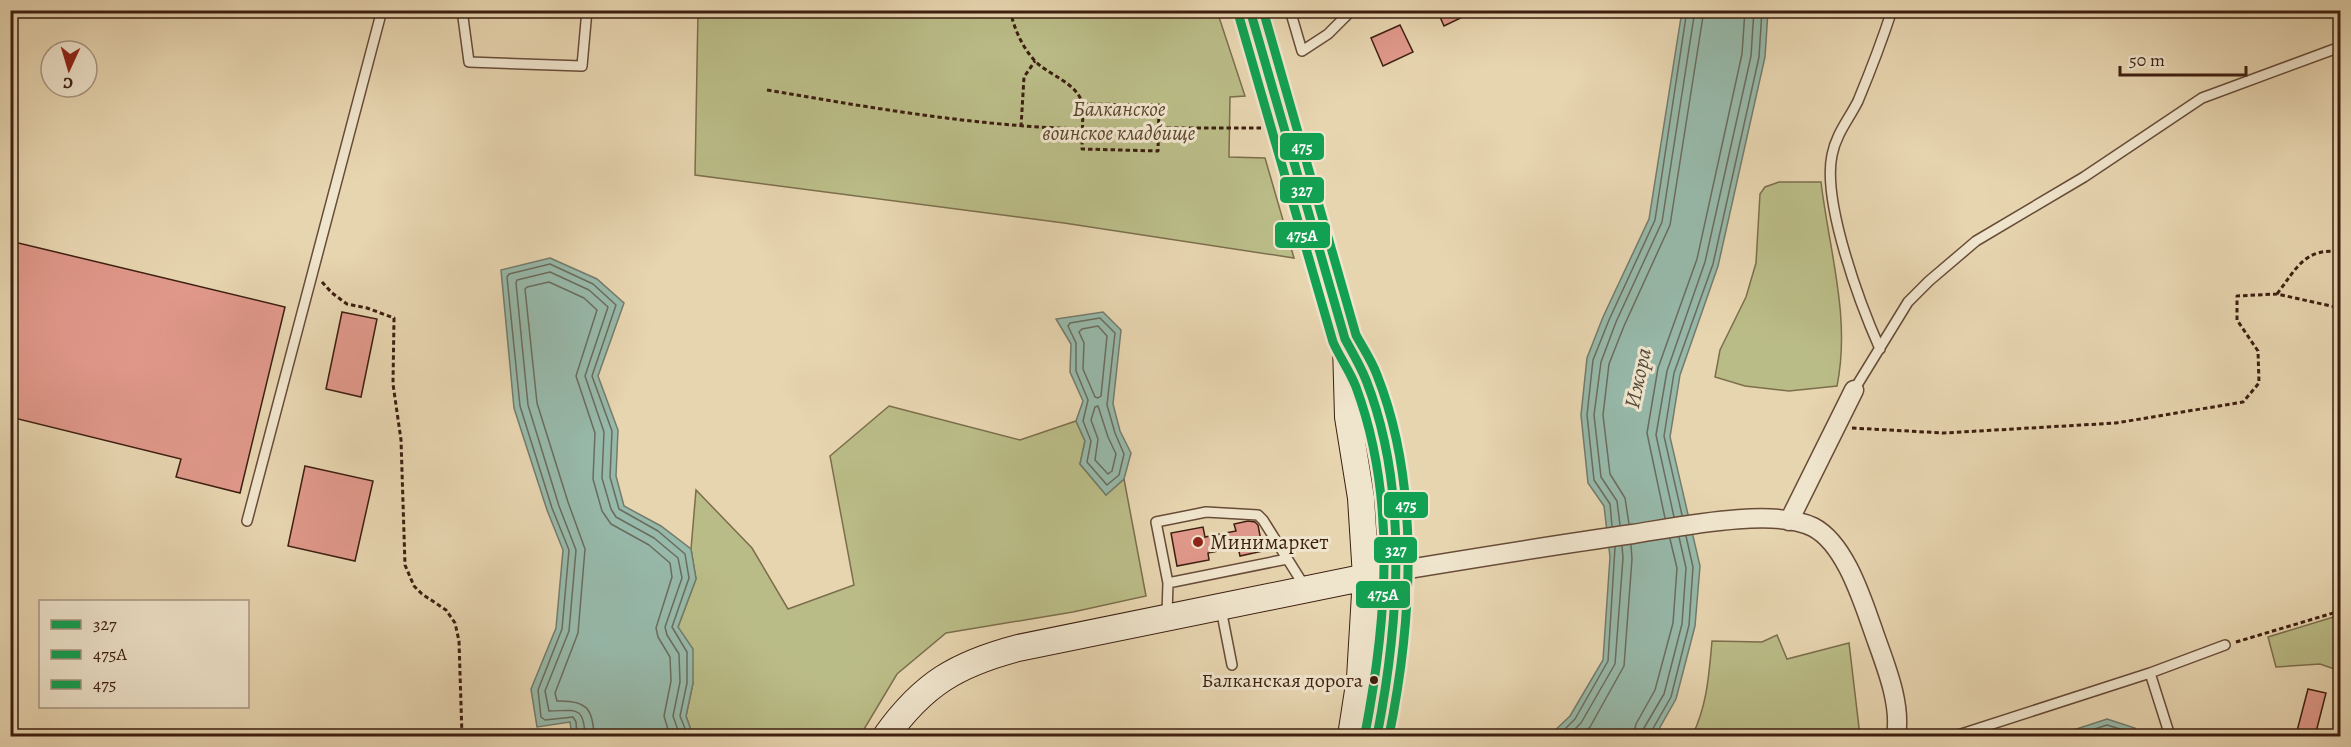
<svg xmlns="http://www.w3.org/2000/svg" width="2351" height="747" viewBox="0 0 2351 747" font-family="Alegreya,serif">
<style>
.green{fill:#babc87;stroke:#7c6e4c;stroke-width:1.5}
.water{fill:#97b9aa;stroke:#737b6c;stroke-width:1.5}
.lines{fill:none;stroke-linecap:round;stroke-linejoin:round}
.shore{stroke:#6a6c5d;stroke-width:1.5}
.building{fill:#e0988a;stroke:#3d1f10;stroke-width:1.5}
.lane-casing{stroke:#684c38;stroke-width:12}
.street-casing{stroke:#684c38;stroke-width:21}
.secondary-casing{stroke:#3d1f10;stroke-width:28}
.path{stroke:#3d1f10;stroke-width:3;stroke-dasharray:4.5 3;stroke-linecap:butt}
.lane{stroke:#efe4cc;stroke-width:9}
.street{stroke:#efe4cc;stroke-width:18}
.secondary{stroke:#efe4cc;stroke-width:26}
.bus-1-casing{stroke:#efe4cc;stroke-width:14}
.bus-2-casing{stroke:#efe4cc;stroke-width:14}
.bus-3-casing{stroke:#efe4cc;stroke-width:14}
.bus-1{stroke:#12a152;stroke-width:9}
.bus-2{stroke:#12a152;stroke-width:9}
.bus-3{stroke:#12a152;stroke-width:9}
.poi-dot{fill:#8f2418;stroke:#efe4cc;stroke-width:2}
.bus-dot{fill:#3d1f10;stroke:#efe4cc;stroke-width:2}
.labels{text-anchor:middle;stroke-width:6;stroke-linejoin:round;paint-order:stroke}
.bus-label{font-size:20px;fill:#3d1f10;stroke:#efe4cc;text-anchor:end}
.park-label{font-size:21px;font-style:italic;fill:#5c462e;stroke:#efe4cc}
.poi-label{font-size:21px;fill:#3d1f10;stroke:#efe4cc;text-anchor:start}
.water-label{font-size:22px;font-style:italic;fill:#584d3e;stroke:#efe4cc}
.line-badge{stroke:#efe4cc;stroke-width:2}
.badge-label{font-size:16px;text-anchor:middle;font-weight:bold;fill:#fff}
</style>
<rect width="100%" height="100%" fill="#e7d5b0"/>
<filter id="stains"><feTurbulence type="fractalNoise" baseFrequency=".00333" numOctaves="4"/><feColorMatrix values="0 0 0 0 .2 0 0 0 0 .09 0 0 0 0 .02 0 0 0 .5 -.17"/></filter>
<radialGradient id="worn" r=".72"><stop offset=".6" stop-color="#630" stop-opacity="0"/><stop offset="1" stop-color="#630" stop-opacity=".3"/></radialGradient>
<!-- green -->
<path class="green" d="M 698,11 L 1217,11 L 1245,96 L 1230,97 L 1229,157 L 1265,158 L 1294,258 L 1064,223 L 695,175 Z
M 1779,182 L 1821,182 C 1829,250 1851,318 1837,386 L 1789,391 L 1745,386 L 1715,377 L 1720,350 L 1746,297 L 1756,263 L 1760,194 L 1765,187 Z
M 889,406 L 1020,440 L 1076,421 L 1085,441 L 1080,464 L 1106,495 L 1124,479 L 1146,596 L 1073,612 L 946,633 L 897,674 L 860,736 L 693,736 L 686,716 L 693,683 L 678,627 L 696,579 L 691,549 L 696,490 L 752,548 L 788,609 L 854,585 L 830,456 Z
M 2340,615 L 2340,671 L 2320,664 L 2276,667 L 2268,637 Z
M 1777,635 L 1787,659 L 1849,643 L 1860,736 L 1692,736 C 1707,706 1709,675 1712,641 L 1762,642 Z"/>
<!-- water -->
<path class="water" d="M 1682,11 L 1768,11 L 1765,57 L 1718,266 L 1680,375 L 1670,437 L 1700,566 L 1695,626 L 1676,699 L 1655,736 L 1549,736 L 1570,716 L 1603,660 L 1610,557 L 1604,506 L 1588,483 L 1581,415 L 1587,358 L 1603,317 L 1649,219 Z
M 550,258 L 597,279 L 624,303 L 598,376 L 618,430 L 616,476 L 624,506 L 661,526 L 691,549 L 696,579 L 678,627 L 693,649 L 693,683 L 686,716 L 693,736 L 572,736 L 570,722 L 537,727 L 531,689 L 556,628 L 563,550 L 547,510 L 514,408 L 501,270 Z
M 1103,312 L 1121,330 L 1113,404 L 1120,431 L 1131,453 L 1124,479 L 1106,495 L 1080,464 L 1085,441 L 1076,421 L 1083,401 L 1070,372 L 1071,344 L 1056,319 Z
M 2107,719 L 2135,728 L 2139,736 L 2065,736 L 2064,733 Z"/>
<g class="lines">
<!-- shore -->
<path class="shore" d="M 1100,318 L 1115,333 L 1107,405 L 1115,433 L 1124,454 L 1119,475 L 1107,485 L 1087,462 L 1091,441 L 1083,421 L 1088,400 L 1076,371 L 1076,343 L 1068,326 L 1070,323 Z
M 1098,326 L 1107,336 L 1101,396 L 1098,398 L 1095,397 L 1083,369 L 1084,343 L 1079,332 L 1082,329 Z
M 1098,406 L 1108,437 L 1116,454 L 1112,471 L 1108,474 L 1095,460 L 1098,439 L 1091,420 L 1095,407 Z
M 1682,515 L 1664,436 L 1674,373 L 1713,264 L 1759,57 L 1762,10
M 1674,517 L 1656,435 L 1667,371 L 1705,262 L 1751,56 L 1754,10
M 1665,518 L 1647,433 L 1658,368 L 1697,259 L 1742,54 L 1745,10
M 1629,524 L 1625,498 L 1610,474 L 1603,415 L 1609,364 L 1624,326 L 1670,225 L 1704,10
M 1620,525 L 1617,501 L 1601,477 L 1594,415 L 1601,362 L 1616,322 L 1662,222 L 1695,10
M 1612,526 L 1610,504 L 1594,480 L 1587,415 L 1593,360 L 1609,320 L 1655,220 L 1687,10
M 577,736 L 576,722 L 573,717 L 545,720 L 541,717 L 538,690 L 562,629 L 569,550 L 552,508 L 520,406 L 507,277 L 509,274 L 550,264 L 593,284 L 616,305 L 592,376 L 612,431 L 610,477 L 619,509 L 658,531 L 685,554 L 689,578 L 672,627 L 687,652 L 687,683 L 680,716 L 688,736
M 585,736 C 584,704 574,711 549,711 L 545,691 L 569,631 L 576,550 L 559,506 L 528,405 L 516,283 L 517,280 L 550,272 L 589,290 L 608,307 L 585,376 L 604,432 L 602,478 L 611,509 L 616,517 L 654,538 L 678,558 L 682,578 L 665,627 L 667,635 L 679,654 L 680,682 L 673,716 L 680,736
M 594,736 C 593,708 586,700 557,701 L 555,693 L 578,633 L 585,549 L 568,502 L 537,403 L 525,289 L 527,287 L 549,282 L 584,298 L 597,310 L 576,376 L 595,433 L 593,479 L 602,511 L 611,524 L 649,545 L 670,563 L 672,577 L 656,628 L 658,637 L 670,657 L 671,681 L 664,716 L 670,736
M 1558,736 L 1575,719 L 1608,661 L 1615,547
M 1568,736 L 1581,723 L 1615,664 L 1623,558 L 1622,546
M 1581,736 L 1590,727 L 1624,666 L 1632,559 L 1631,545
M 1633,736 L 1636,724 L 1655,690 L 1673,623 L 1677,568 L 1670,539
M 1642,736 L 1644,728 L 1664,694 L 1682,624 L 1686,568 L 1679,537
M 1650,736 L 1651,732 L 1671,697 L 1689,625 L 1693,567 L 1686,536
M 2073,736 L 2107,725 L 2130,732 L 2132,736"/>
</g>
<!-- building -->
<path class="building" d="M 1437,10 L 1477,10 L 1444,26 Z
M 1400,25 L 1413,52 L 1383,66 L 1371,38 Z
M 10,241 L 285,307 L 240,493 L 176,477 L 181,459 L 10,417 Z
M 342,312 L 377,319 L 361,397 L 326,389 Z
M 305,466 L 373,481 L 355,561 L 288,546 Z
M 1248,521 L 1255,522 L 1258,525 L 1263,551 L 1240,556 L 1238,547 L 1208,553 L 1209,560 L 1177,566 L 1171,533 L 1203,527 L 1205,537 L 1236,531 L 1234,524 Z
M 2308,689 L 2326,693 L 2315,736 L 2297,731 Z"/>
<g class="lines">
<defs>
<path id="lane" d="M 462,10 L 469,62 L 582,66 L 587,10
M 1290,10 L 1302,51 L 1328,34 L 1352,10
M 1880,349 C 1860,304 1822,202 1832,155 C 1836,134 1849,119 1858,101 C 1870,72 1882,41 1892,10
M 1854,390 L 1908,302 L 1929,281 L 1976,241 L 2084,177 L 2202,98 L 2340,47
M 247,521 L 382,10
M 1168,583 L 1287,559
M 1221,609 L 1232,665
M 1167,614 L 1168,583 L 1156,522 L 1206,512 L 1258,515 L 1263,520 L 1305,587
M 2150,673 L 2170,736
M 1955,736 L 2150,673 L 2225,645"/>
<path id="street" d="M 1789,521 L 1854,390
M 1396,571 C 1475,558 1554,545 1633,534 C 1678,527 1773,507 1813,527 C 1844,543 1861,596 1872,627 C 1883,660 1902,701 1896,736"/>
<path id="secondary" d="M 1250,10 L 1345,339 C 1353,355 1364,371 1369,388 C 1406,499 1402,624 1377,736
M 1346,345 L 1348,417 L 1361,498 L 1366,577 L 1360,678 L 1351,736
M 886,736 C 923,684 957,664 1018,648 L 1396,571"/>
</defs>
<!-- lane casing -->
<use href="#lane" class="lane-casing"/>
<!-- street casing -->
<use href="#street" class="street-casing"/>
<!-- secondary casing -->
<use href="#secondary" class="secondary-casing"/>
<!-- path -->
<path class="path" d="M 1010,10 C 1014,28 1022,47 1035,61 C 1051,77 1075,81 1083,104
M 767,90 C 872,108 976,126 1082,129
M 1083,104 L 1159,105 L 1158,151 L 1082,149 Z
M 1021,127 L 1024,77 L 1035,61
M 1159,128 L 1262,128
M 322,282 L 332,293 L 347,304 L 367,308 L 394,318 L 393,384 L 401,440 L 405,565 L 414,586 L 422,594 L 446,610 L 455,623 L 459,641 L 462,736
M 2277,294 C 2296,269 2305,247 2340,252
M 1852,428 L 1944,433 L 2116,423 L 2243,402 L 2259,383 L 2258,351 L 2237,320 L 2237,296 L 2277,294 L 2340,308
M 2236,642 L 2340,611"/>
<!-- lane -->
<use href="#lane" class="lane"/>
<!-- street -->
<use href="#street" class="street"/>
<!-- secondary -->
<use href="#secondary" class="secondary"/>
<defs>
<path id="bus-1" d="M 1250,10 L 1345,339 C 1352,352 1360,365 1366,380 C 1409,489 1399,623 1377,736"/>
<path id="bus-2" d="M 1238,13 L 1333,342 C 1340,358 1350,371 1356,387 C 1397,498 1387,620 1365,734"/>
<path id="bus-3" d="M 1263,10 L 1356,335 C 1363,348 1372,361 1377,375 C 1421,486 1412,622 1389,736"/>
</defs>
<!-- bus-1 casing -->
<use href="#bus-1" class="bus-1-casing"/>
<!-- bus-2 casing -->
<use href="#bus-2" class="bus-2-casing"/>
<!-- bus-3 casing -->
<use href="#bus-3" class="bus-3-casing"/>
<!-- bus-1 -->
<use href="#bus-1" class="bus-1"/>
<!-- bus-2 -->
<use href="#bus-2" class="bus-2"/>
<!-- bus-3 -->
<use href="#bus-3" class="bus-3"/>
</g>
<!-- markers -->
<circle class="poi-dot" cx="1198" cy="542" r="6"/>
<circle class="bus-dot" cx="1374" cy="680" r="5"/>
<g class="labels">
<!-- bus labels -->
<g class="bus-label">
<text x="1363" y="687">Балканская дорога</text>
</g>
<!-- park labels -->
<g class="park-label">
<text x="1119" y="116">Балканское<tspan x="1119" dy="24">воинское кладбище</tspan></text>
</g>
<!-- poi labels -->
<g class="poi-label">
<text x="1210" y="549">Минимаркет</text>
</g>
<!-- water labels -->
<g class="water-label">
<text transform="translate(1637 378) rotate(-78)" y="8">Ижора</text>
</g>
</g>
<g class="line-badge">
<rect x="1279" y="132" width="46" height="29" rx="6" fill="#12a152"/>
<rect x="1279" y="176" width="46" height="28" rx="6" fill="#12a152"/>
<rect x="1274" y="221" width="57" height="28" rx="6" fill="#12a152"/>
<rect x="1383" y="491" width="46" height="28" rx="6" fill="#12a152"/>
<rect x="1373" y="536" width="45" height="28" rx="6" fill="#12a152"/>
<rect x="1355" y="580" width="56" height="29" rx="6" fill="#12a152"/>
</g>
<g class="badge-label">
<text x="1302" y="153">475</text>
<text x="1302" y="196">327</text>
<text x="1302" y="241">475А</text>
<text x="1406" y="511">475</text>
<text x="1396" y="556">327</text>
<text x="1383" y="600">475А</text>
</g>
<!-- margin -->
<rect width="2351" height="747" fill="none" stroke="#e7d5b0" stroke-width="36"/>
<rect x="12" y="12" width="2327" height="723" fill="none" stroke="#3d1f10" stroke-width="3"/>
<rect x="18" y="18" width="2315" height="711" fill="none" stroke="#3d1f10" stroke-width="1.5"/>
<!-- legend -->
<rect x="39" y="600" width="210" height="108" fill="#efe4cc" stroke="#a89581" stroke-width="1.5"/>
<rect x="51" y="620" width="30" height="9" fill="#12a152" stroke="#a89581" stroke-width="1.5"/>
<text x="93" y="630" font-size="18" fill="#3d1f10">327</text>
<rect x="51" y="650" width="30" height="9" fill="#12a152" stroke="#a89581" stroke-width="1.5"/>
<text x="93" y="660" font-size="18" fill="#3d1f10">475А</text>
<rect x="51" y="680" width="30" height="9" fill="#12a152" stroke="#a89581" stroke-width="1.5"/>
<text x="93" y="690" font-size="18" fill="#3d1f10">475</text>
<!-- north arrow -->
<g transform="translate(69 69) rotate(184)"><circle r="28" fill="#efe4cc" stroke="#a89581" stroke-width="1.5"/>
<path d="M0-4.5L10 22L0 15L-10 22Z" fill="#8f2418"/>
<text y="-9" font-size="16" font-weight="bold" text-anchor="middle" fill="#3d1f10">С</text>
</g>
<!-- scale -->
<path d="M2120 66v9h126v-9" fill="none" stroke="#3d1f10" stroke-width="3"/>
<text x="2129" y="66" font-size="18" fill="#3d1f10" stroke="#efe4cc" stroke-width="4.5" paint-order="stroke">50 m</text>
<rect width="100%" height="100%" filter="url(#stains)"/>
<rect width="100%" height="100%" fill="url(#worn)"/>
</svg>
